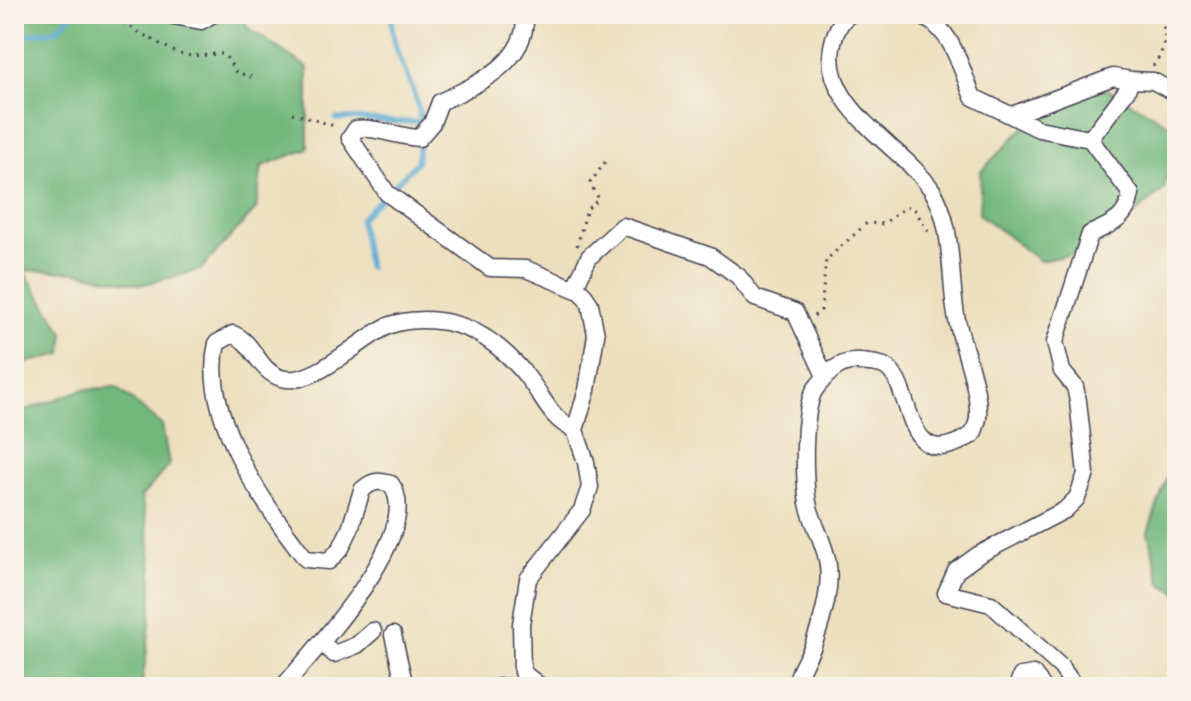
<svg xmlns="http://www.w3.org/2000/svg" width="1191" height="701" viewBox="0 0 1191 701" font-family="Dekko,sans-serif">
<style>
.forest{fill:#72b87d;stroke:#4a6d5c;stroke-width:2}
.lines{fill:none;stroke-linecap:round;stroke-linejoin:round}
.stream{stroke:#5aabd4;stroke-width:5}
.minor-casing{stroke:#403e4e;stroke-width:19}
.path{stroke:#403e4e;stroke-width:3;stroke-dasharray:2 6;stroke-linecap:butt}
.minor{stroke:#fff;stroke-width:16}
</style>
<rect width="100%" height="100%" fill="#f7f3e8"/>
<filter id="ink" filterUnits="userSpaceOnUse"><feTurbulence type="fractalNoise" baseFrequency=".0125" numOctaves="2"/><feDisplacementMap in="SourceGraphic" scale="16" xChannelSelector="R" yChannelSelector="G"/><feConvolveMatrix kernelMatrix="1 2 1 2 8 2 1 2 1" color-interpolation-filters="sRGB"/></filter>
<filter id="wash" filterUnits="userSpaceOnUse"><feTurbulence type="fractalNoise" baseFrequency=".006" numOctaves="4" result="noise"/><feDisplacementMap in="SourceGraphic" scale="32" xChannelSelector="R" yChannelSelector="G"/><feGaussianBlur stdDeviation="1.8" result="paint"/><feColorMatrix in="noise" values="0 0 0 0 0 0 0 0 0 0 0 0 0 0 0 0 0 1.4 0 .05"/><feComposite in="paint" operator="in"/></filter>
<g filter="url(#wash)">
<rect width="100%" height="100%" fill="#eddfbd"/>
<!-- forest -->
<path class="forest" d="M 14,14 L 242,14 L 248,28 L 308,68 L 308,149 L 262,166 L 256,209 L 200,270 L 141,285 L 77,272 L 23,270 L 64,333 L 62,354 L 14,366 Z
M 1107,89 L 1177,129 L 1164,189 L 1093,250 L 1040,261 L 979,214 L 981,171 L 1060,91 Z
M 116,387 L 162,425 L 169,465 L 141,497 C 158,564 153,620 141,687 L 14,687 L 14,392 L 24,411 L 81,390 Z
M 1177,466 L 1177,593 L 1161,583 L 1148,532 L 1170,469 Z"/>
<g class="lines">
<!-- stream -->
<path class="stream" d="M 392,14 C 389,59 423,87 420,131
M 14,37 L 57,30 L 72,14
M 336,119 C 365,116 392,125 420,121
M 368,268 L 360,219 L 417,162 L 419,141"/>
</g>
</g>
<g filter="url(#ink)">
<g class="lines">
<defs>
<path id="minor" d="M 163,14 L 201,21 L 213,14
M 525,14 C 528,63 477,84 440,102 L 432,123 L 419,138 C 399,137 373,126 356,129 L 350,138 L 387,193 L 490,268 L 526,269 L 582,292 L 590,304 L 596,335 L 587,390 L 575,430 L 586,462 L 590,487 L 582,510 L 528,579 L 521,624 L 522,672 L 541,687
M 915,14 C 952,24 959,65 973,97 L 1039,129 L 1090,139 L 1131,194 C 1127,219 1112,224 1090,234 L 1055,342 L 1062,371 L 1075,387 L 1078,401 L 1086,474 L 1077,498 L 1065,510 L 978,555 L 956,571 L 946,593 L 991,604 L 1061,667 L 1075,687
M 1012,115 L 1113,77 L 1131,80
M 1090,139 L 1127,90 L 1131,80 L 1153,81 L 1177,94
M 574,289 L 589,257 L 623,226 L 710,256 L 738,276 L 755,298 L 795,312 L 825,376
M 393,635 L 405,687 L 411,687
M 321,642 L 334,654 L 357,645 L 373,631
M 283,687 C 314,650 426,533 391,484 C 378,480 372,481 362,490 L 350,529 L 341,548 L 329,561 L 306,559 C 264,505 200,414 217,343 L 233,334 C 255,343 257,370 281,378 C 313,388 359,339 388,326 C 408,318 434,319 454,324 C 484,331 513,357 531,382 C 546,402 551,419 575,430
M 499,687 L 509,687
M 796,687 C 797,673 806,661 812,648 C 822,622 833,587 827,559 C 823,541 814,525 809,507 C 803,485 802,405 816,388 C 828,373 839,360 860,362 C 867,363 878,363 884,366 C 916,382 900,482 973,434 C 975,429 978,422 978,417 C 980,387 961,345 956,315 C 949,276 954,224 932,190 C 901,144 814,105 834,38 C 837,29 842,18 851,14
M 1017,687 L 1021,676 L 1033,674 L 1043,687"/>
</defs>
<!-- minor casing -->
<use href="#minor" class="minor-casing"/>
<!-- path -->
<path class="path" d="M 111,14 C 115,19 177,55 184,55 C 197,57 211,54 224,54 L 236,72 L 251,77
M 1153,66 C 1166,51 1167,31 1160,14
M 292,113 L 338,127
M 577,246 L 587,209 L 599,199 L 590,183 L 606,161
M 814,316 L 821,310 L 826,260 L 867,223 L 883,224 L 906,207 L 915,210 L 929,233"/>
<!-- minor -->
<use href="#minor" class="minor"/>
</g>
</g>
<!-- margin -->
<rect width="1191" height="701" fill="none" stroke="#f7f3e8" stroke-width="48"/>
</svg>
